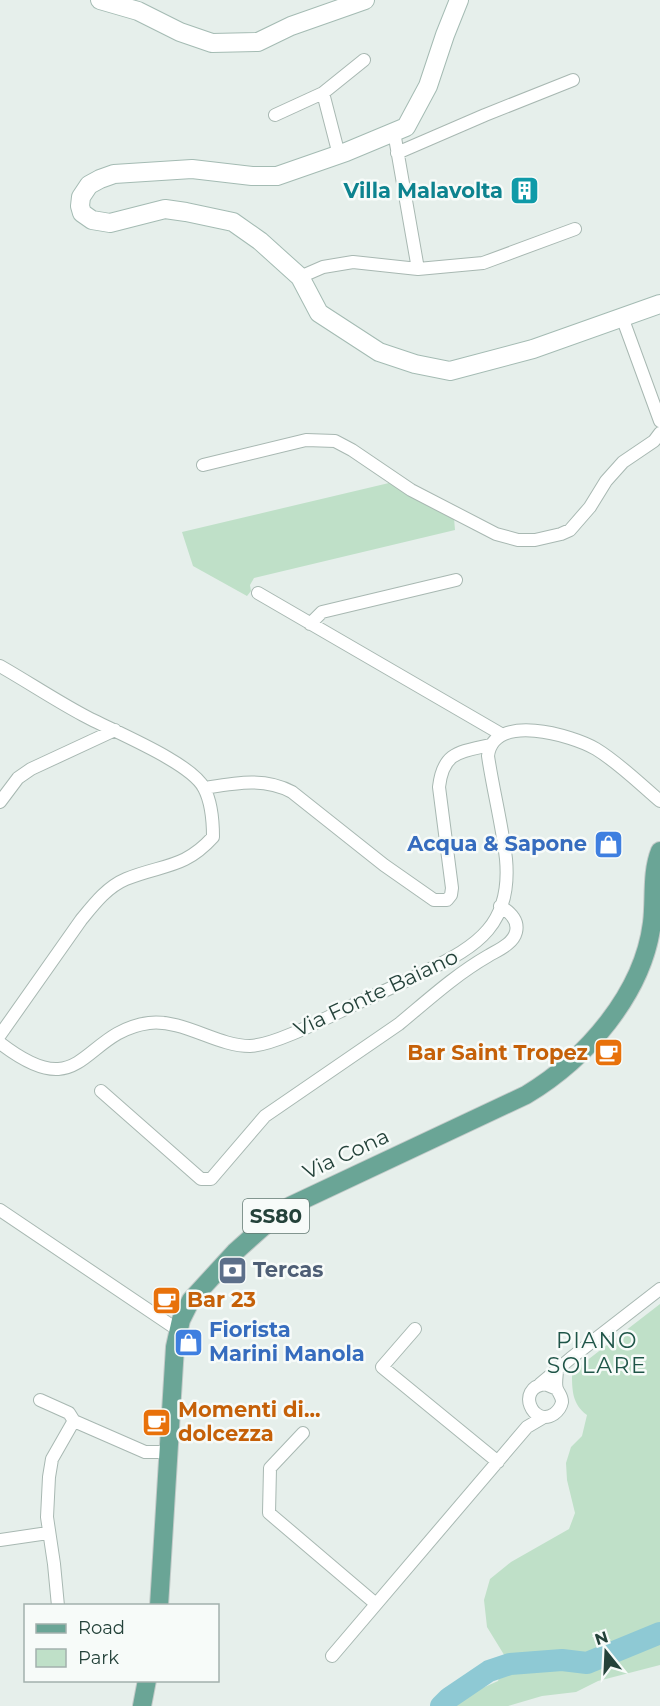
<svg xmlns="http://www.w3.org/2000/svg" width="660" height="1706" viewBox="0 0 660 1706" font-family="Montserrat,sans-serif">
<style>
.green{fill:#bfe0c8}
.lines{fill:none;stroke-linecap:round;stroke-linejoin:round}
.river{stroke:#8ec9d4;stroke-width:22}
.minor-casing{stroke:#a8b8b2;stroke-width:14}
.secondary-casing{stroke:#a4bbb3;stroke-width:20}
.primary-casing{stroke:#c2cac8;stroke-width:20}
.minor{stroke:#fff;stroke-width:12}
.secondary{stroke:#fff;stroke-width:18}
.primary{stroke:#6aa596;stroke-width:18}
.labels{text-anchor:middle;stroke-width:5;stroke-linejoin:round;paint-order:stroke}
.shield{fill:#f7fbf9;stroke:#637a73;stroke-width:1.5}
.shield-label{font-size:20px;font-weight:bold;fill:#24423a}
.culture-label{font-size:21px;font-weight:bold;fill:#0d838f;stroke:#f7fbf9;text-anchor:end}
.shop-label{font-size:21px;font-weight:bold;fill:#366cbe;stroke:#f7fbf9;text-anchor:end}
.street-label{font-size:21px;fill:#24423a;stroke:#f7fbf9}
.food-label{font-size:21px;font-weight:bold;fill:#c56008;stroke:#f7fbf9;text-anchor:start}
.service-label{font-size:21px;font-weight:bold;fill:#4e5e75;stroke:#f7fbf9;text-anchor:start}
.neighbourhood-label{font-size:22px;letter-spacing:1.5px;fill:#1f5548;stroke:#f7fbf9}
</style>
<rect width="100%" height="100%" fill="#e6efeb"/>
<!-- green -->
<path class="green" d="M 389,483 L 454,518 L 455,530 L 254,578 L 250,585 L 251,591 L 247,596 L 193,566 L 182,532 Z
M 660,1304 L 660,1665 L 598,1681 L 576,1692 L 542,1696 L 508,1706 L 456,1706 L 469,1694 L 498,1681 L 506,1658 L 487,1627 L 484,1600 L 490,1579 L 511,1562 L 569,1529 L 575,1513 L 567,1480 L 566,1463 L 571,1447 L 582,1436 L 587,1415 C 572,1404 572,1390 572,1372 Z"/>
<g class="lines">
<!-- river -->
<path class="river" d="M 441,1706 L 449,1698 L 489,1671 L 510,1664 L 562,1660 L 587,1663 L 660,1633"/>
<defs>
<path id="minor" d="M 323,93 L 339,155
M 275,115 L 323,93 L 364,60
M 394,132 L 418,269
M 397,153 L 485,115 L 573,80
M 300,277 L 323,267 L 353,262 L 418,269 L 483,263 L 575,229
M 622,317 L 660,421
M 203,465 L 306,440 L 335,441 L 352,450 L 411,490 L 496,534 L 518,540 L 535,540 L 561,534 L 570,530 L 590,507 L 606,481 L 623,462 L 654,441 L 660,433
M 258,593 L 501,734
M 310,624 L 322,612 L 456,580
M 0,666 C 28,682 55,700 83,715 C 110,730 191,762 204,788 C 212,803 213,821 213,837 C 184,869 163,864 126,879 C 107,887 94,904 81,920 L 0,1035
M 205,788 C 235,783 264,777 292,792 L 384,865 L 434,900 L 447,900 L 451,895 L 452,888 L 439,787 C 443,752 459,752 490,745
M 0,802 L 18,778 L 31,769 L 115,730
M 0,1043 C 84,1108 81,1032 149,1023 C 184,1019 216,1046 250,1046 C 278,1045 337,1012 364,1000 C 385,991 406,981 426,971 C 478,946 512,924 506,859 C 502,824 493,790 488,756 C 493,712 572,735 596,749 C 619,763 640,784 660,801
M 101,1091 L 201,1179 L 211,1179 L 265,1116 L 399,1024 C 428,1000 455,975 488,956 C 498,950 513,944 516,932 C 519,920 510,912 500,906
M 0,1210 L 178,1330
M 415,1329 L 382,1367 L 498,1462
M 557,1370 C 557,1375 555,1384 557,1389 C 559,1394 562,1396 562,1402 C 561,1407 558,1411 554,1414 C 533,1428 515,1388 545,1384 L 557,1389
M 540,1384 L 571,1358 L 660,1289
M 40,1400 L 69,1413 L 74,1421
M 303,1433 L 270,1468 L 269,1513 L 376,1604
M 0,1540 L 48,1533
M 58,1606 L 54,1564 L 47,1517 L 49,1477 L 52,1459 L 72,1424 L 74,1421 L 145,1452 L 169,1452
M 332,1656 L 527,1427 L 544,1417"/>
<path id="secondary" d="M 100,0 L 138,11 L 180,32 L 212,43 L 258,42 L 291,26 L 365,0
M 459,0 L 445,35 L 428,86 L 406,127 L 346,152 L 277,176 L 252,176 L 192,169 L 114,174 L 100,179 L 89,185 L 81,197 L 80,206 L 82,213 L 92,220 L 110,223 L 165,209 L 186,212 L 233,222 L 260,241 L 300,277 L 319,313 L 379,352 L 415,364 L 450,371 L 533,349 L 660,304"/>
<path id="primary" d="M 159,1606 L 175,1347 L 181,1320 L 191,1300 L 235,1252 L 272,1219 L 290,1206 L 526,1095 C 586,1059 643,994 652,923 C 655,900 651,873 660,851
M 142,1706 L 147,1680"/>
</defs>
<!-- minor casing -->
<use href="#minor" class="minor-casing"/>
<!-- secondary casing -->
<use href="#secondary" class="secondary-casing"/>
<!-- primary casing -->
<use href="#primary" class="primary-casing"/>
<!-- minor -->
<use href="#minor" class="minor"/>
<!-- secondary -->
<use href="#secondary" class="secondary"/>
<!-- primary -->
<use href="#primary" class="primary"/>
</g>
<!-- icons -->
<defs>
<symbol id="building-square" viewBox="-11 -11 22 22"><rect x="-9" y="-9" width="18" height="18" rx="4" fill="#0f9aa8" stroke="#f7fbf9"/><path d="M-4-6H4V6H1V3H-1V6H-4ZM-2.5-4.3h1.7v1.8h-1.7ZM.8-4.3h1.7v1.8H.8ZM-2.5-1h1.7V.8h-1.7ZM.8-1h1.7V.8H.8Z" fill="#fff"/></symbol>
<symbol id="shop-square" viewBox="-11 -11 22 22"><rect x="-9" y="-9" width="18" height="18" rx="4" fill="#3f7fe0" stroke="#f7fbf9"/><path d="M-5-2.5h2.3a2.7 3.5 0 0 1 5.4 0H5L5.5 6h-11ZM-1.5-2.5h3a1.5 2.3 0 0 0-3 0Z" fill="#fff"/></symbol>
<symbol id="cafe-square" viewBox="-11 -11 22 22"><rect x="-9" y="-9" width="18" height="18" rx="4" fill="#e8710a" stroke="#f7fbf9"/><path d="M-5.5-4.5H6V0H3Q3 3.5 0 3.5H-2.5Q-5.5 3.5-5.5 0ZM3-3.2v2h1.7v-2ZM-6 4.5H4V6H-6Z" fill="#fff"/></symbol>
<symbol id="bank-square" viewBox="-11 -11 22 22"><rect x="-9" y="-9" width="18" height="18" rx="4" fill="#5c6f8a" stroke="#f7fbf9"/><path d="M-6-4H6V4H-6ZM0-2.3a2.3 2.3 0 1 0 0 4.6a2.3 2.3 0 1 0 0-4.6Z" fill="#fff"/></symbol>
</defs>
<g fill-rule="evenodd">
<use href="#building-square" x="508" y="174" width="33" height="33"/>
<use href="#shop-square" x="592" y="828" width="33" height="33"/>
<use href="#cafe-square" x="592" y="1036" width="33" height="33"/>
<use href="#bank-square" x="216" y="1254" width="33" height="33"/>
<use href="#cafe-square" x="150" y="1284" width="33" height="33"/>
<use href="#shop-square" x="172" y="1326" width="33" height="33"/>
<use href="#cafe-square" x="140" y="1406" width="33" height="33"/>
</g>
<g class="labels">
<!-- shield labels -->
<rect class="shield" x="243" y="1199" width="66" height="34" rx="4.5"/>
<g class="shield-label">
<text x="276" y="1223">SS80</text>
</g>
<!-- culture labels -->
<g class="culture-label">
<text x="503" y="198">Villa Malavolta</text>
</g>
<!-- shop labels -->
<g class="shop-label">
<text x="587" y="851">Acqua &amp; Sapone</text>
<text x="209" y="1337" text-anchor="start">Fiorista<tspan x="209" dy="24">Marini Manola</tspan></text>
</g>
<!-- street labels -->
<g class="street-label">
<text transform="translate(376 993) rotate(-25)" y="7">Via Fonte Baiano</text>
<text transform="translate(346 1154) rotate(-25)" y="7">Via Cona</text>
</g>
<!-- food labels -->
<g class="food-label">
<text x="588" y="1060" text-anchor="end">Bar Saint Tropez</text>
<text x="187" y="1307">Bar 23</text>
<text x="178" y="1417">Momenti di...<tspan x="178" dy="24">dolcezza</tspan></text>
</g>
<!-- service labels -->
<g class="service-label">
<text x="253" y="1277">Tercas</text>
</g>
<!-- neighbourhood labels -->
<g class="neighbourhood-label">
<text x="597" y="1348">PIANO<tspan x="597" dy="25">SOLARE</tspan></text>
</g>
</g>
<!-- legend -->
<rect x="24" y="1604" width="195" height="78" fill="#f7fbf9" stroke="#a3b1ad" stroke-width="1.5"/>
<rect x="36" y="1624" width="30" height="9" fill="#6aa596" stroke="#a3b1ad" stroke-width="1.5"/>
<text x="78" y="1634" font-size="18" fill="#24423a">Road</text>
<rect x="36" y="1649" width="30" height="18" fill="#bfe0c8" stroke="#a3b1ad" stroke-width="1.5"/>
<text x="78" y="1664" font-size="18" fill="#24423a">Park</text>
<!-- north arrow -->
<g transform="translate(606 1652) rotate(342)" stroke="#f7fbf9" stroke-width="4.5" paint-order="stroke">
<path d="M0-4.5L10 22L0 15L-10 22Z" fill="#24423a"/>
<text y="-9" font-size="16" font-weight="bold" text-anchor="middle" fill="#24423a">N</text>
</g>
</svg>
